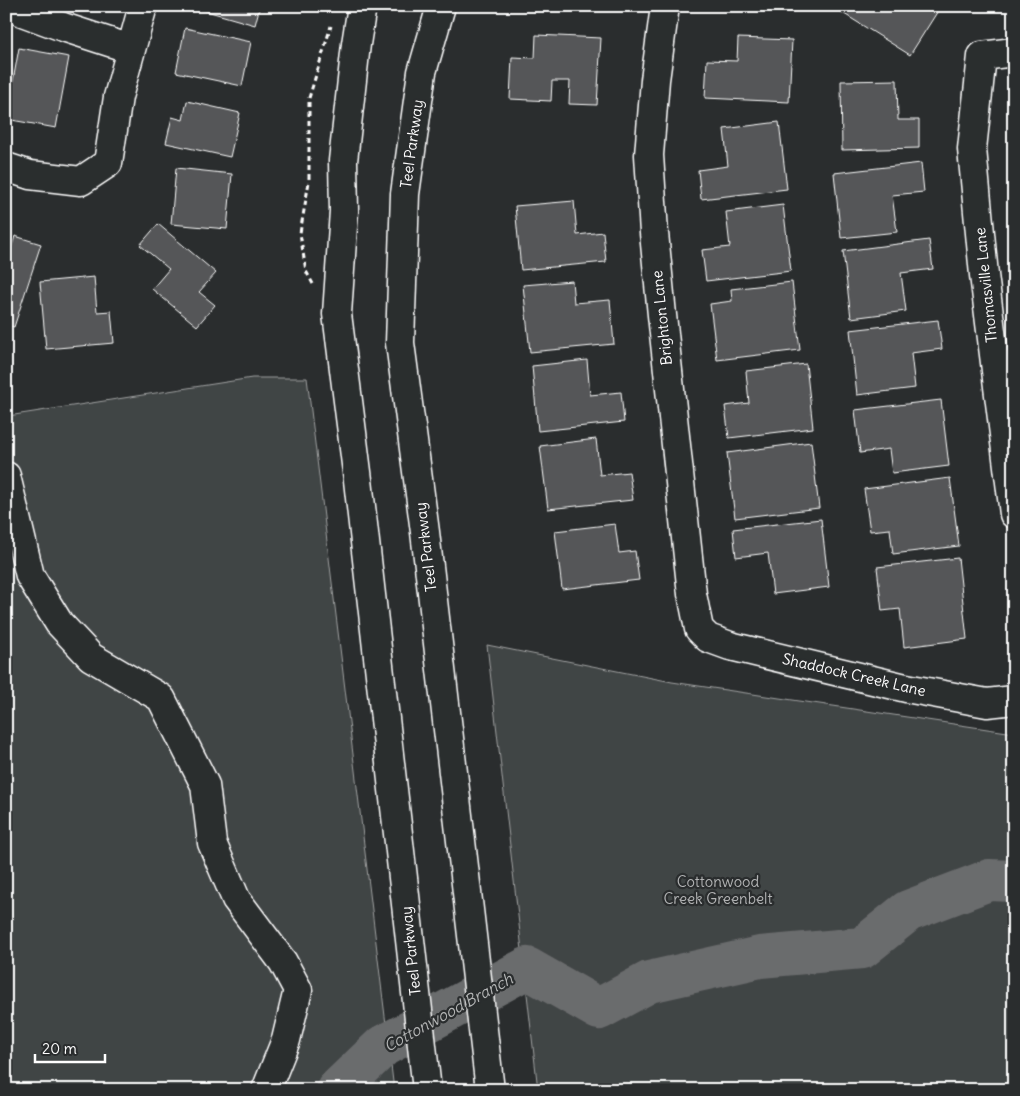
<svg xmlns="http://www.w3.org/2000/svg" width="1020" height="1096" viewBox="0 0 1020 1096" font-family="Delius,sans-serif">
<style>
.green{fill:#414445;stroke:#a0a2a2}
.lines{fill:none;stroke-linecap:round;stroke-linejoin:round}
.river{stroke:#6a6c6d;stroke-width:42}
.building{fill:#555758;stroke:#fff}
.minor-casing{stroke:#fff;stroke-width:31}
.major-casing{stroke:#fff;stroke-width:31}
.path{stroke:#fff;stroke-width:3;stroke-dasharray:5 4;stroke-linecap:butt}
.minor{stroke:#2a2d2e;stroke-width:28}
.major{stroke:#2a2d2e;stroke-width:28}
.labels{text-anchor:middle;stroke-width:4.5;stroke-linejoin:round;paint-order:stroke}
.street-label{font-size:15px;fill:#fff;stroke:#2a2d2e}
.park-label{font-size:15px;fill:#b3b4b5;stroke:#2a2d2e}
.water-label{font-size:16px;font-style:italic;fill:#b4b6b6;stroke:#2a2d2e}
</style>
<rect width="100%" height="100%" fill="#2a2d2e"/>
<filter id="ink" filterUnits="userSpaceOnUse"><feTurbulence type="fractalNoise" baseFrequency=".02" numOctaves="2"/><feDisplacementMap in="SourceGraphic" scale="10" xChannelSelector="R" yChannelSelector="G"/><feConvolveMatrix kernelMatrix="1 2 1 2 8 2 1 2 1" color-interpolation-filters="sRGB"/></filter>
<g filter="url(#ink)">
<!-- green -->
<path class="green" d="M 252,378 L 307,378 L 394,1090 L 6,1090 L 6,415 L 8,416 Z
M 487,645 L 672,682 L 1014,733 L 1014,1090 L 538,1090 Z"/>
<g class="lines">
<!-- river -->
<path class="river" d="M 337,1090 L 383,1046 L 527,968 L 599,1009 L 649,982 L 760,957 L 862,948 L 908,911 L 989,880 L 1014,881"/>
</g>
<!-- building -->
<path class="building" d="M 189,6 L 260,6 L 255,25 Z
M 844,6 L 941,6 L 910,55 L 841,12 Z
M 185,28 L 251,42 L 242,86 L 176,72 Z
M 536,35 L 601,38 L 597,105 L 569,104 L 570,81 L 552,81 L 551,101 L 510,99 L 512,57 L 535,58 Z
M 738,38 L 792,40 L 789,102 L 705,98 L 707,60 L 737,61 Z
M 19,48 L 69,57 L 56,128 L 6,119 Z
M 897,80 L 898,120 L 919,120 L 919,148 L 842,150 L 841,81 Z
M 187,101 L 240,113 L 230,157 L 166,143 L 172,117 L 183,120 Z
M 779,122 L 787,189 L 701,199 L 698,170 L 728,166 L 724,129 Z
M 921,163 L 924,192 L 892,195 L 897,232 L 841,238 L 834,173 Z
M 176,168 L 232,174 L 227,229 L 171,224 Z
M 574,201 L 577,235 L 603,232 L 606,262 L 521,270 L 515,206 Z
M 783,205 L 791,271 L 706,281 L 702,250 L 730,247 L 726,212 Z
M 158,224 L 216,273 L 199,292 L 215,305 L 197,326 L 152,289 L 169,269 L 140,245 Z
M 15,236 L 41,244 L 14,327 L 6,325 L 6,265 Z
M 929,240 L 933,269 L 901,273 L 906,311 L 851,318 L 843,251 Z
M 94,277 L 97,312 L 111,311 L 114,343 L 46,349 L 40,282 Z
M 572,281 L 574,303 L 610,300 L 614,344 L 530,352 L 523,285 Z
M 792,282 L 800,350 L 717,360 L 710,304 L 732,301 L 731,289 Z
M 938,320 L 942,349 L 911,353 L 915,388 L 857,395 L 850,330 Z
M 587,360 L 590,395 L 621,392 L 624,422 L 538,431 L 532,366 Z
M 806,364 L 813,428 L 729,438 L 725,406 L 749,403 L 746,371 Z
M 941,400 L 949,466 L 892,473 L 889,449 L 860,453 L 855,410 Z
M 596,439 L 600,475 L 629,472 L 633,500 L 548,509 L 540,446 Z
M 811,442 L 819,508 L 735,518 L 727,453 Z
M 950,478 L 959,546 L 893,554 L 890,529 L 870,531 L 864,489 Z
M 821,519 L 829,587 L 773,594 L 768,553 L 736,557 L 733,529 Z
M 615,524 L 619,553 L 635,551 L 639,580 L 562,589 L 555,531 Z
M 958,558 L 967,639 L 904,647 L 900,609 L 882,611 L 877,567 Z"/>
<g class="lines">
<defs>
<path id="minor" d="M 6,6 L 63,27 L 131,49
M 665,6 L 655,80 L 649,155 L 654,233 L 662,315 L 692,594 L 699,629 L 708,638 L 730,646 L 906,688 L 987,703 L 1014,700
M 1014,52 L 982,56 L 972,149 L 984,275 L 1014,514
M 6,167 L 30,175 L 81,181 L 108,163 L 118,97 L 143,6
M 6,476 L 30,576 L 59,623 L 91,657 L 161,698 L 205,785 L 212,843 L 236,899 L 283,962 L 298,990 L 286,1040 L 266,1090"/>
<path id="major" d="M 362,6 L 356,44 L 343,161 L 344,211 L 337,314 L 358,480 L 427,1090
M 441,6 L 422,72 L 405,194 L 400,343 L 425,532 L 490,1090"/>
</defs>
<!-- minor casing -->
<use href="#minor" class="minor-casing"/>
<!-- major casing -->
<use href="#major" class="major-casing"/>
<!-- path -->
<path class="path" d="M 313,284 L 306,271 L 300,233 L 309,182 L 309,98 L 331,26"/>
<!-- minor -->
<use href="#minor" class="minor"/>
<!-- major -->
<use href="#major" class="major"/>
</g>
</g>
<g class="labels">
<!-- street labels -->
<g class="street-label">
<text transform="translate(412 144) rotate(-82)" y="5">Teel Parkway</text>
<text transform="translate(986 285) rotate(-96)" y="5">Thomasville Lane</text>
<text transform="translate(662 318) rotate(-96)" y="5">Brighton Lane</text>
<text transform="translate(426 547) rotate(-97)" y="5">Teel Parkway</text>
<text transform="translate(854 675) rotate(13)" y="5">Shaddock Creek Lane</text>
<text transform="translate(411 951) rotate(-96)" y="5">Teel Parkway</text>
</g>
<!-- park labels -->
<g class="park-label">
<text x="718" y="887">Cottonwood<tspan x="718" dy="17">Creek Greenbelt</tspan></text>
</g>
<!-- water labels -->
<g class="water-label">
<text transform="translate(448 1012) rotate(-29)" y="6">Cottonwood Branch</text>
</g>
</g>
<!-- margin -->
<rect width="1020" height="1096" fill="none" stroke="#2a2d2e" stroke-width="25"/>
<rect x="12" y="12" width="995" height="1071" fill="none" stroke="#fff" stroke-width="2" filter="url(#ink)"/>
<!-- scale -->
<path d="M35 1054v8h70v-8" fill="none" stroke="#ffffff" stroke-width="2.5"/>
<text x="42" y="1054" font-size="15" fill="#ffffff" stroke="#2a2d2e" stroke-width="4" paint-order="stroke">20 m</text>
</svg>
